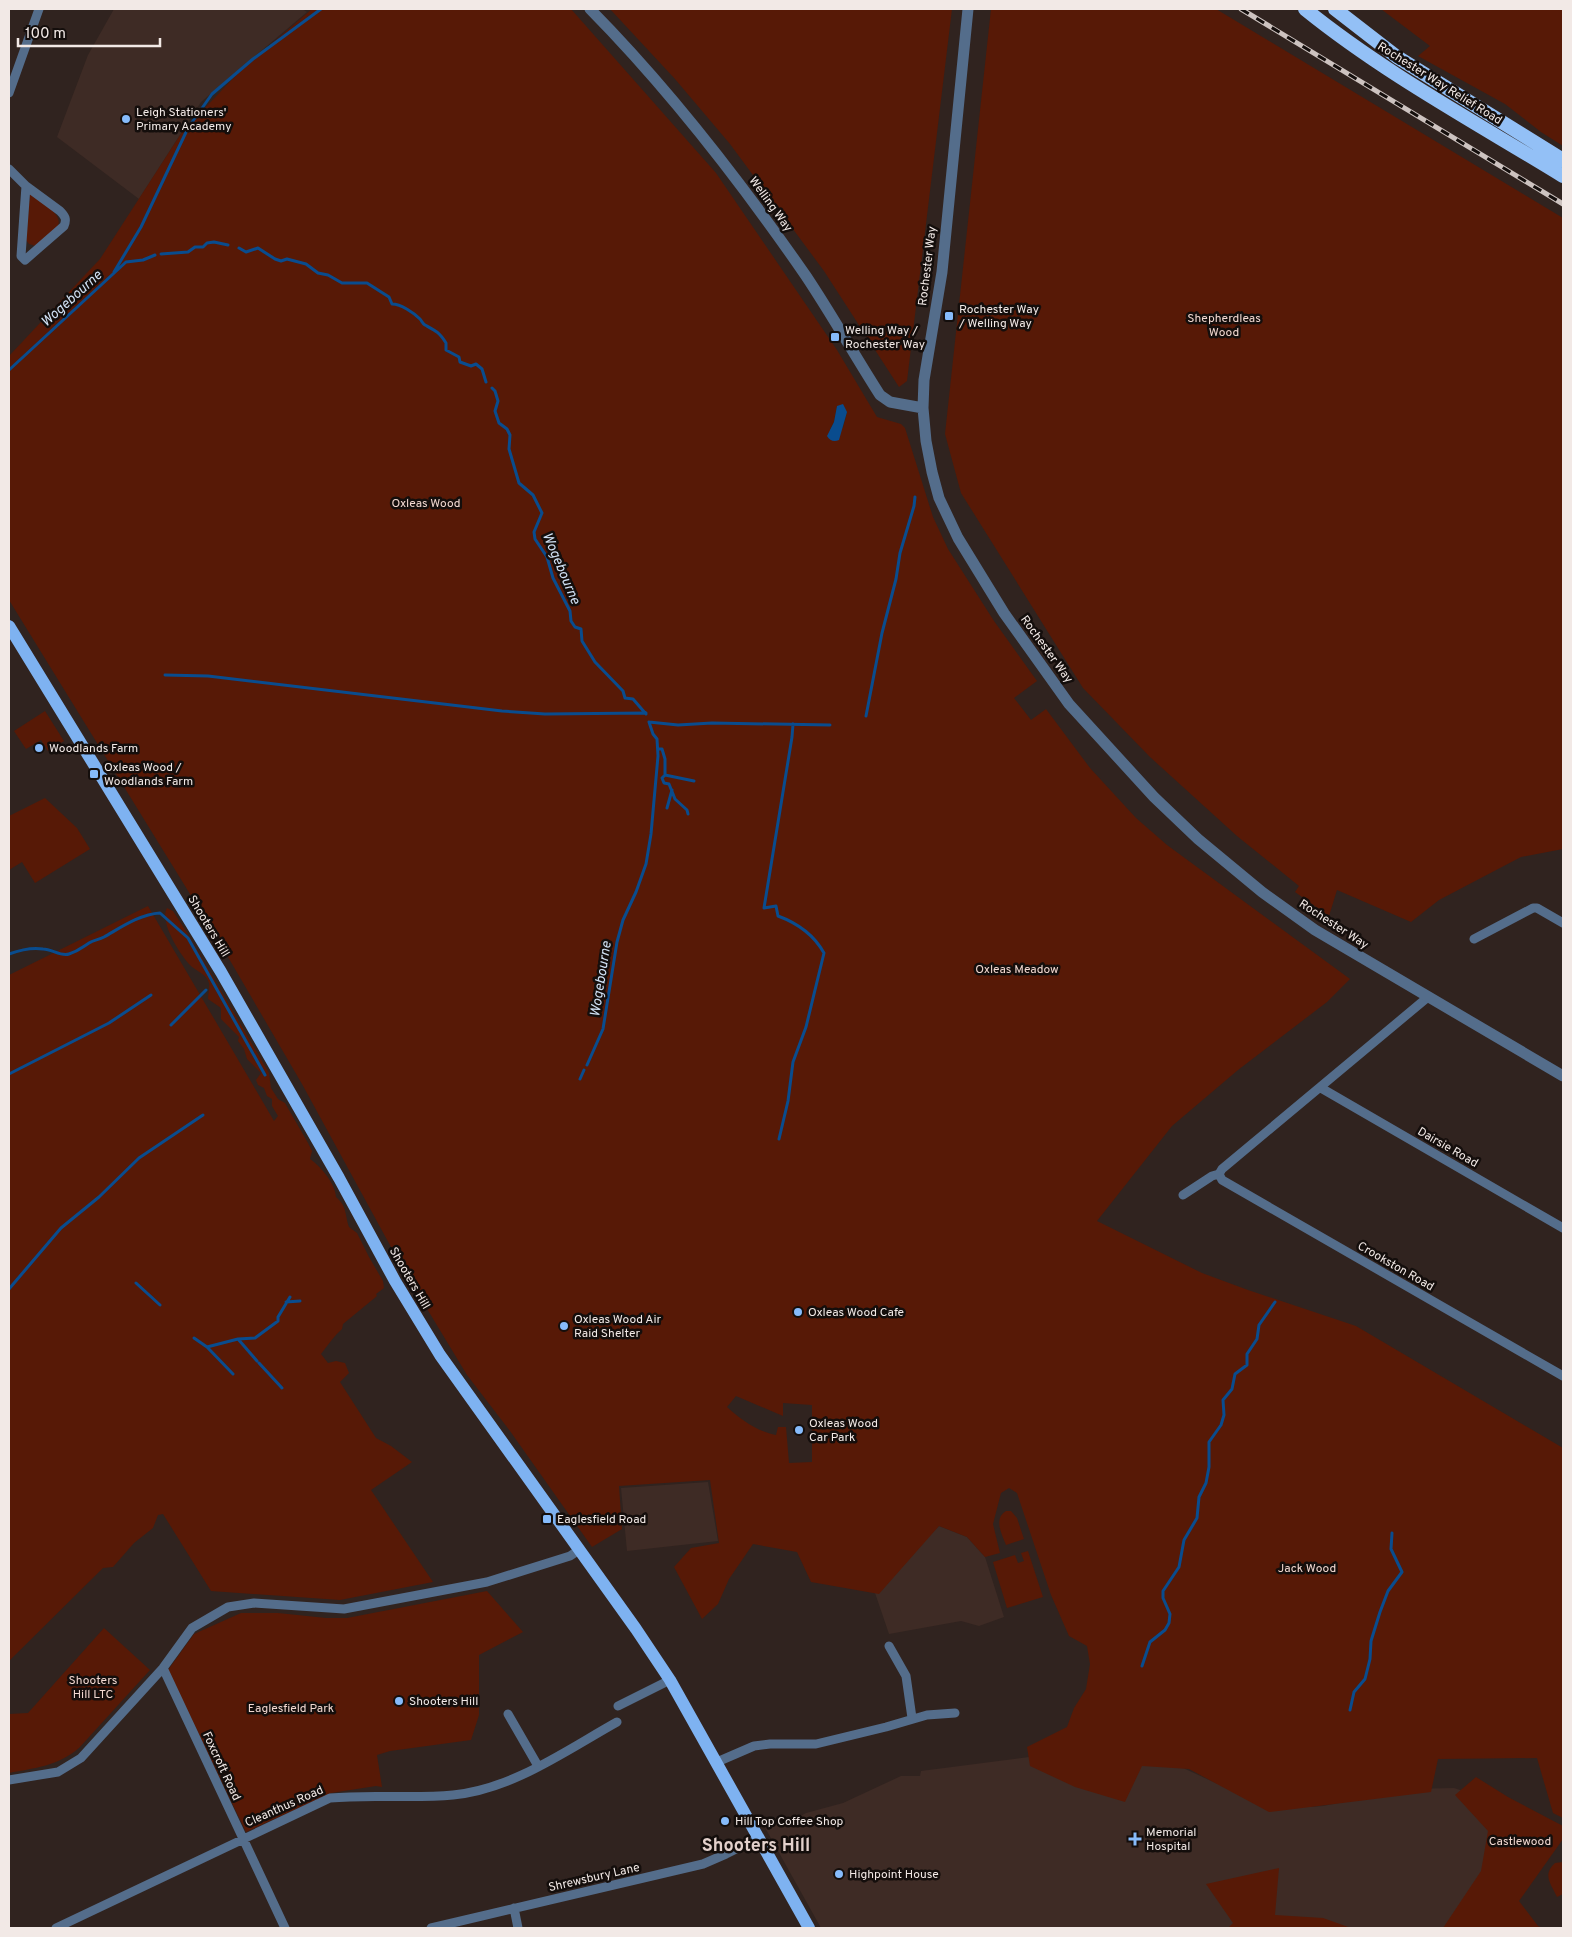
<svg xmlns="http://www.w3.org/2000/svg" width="1572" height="1937" viewBox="0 0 1572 1937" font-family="Overpass,sans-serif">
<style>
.built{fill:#3e2b25}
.green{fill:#571906;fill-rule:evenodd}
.water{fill:#094c8e}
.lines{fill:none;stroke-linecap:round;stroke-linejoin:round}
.stream{stroke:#094c8e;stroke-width:3}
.minor{stroke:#546d8b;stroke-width:9}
.tertiary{stroke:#546d8b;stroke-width:11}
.primary{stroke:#7eb2f1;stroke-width:12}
.trunk{stroke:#93c0f6;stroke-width:14}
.rail-casing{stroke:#cdc3c0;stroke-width:5}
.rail{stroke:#140e0c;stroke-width:3;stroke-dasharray:9;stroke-linecap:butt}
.poi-dot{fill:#86bbfb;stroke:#140e0c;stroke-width:2}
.labels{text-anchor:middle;stroke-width:5;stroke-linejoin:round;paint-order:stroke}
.street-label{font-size:12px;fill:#f2e9e6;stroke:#140e0c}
.poi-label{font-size:12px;fill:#f2e9e6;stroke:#140e0c;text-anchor:start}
.park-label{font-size:12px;fill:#f2d8d0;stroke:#140e0c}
.water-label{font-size:14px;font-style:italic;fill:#d1e1f4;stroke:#140e0c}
.district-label{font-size:18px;font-weight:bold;fill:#e3d1cc;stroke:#140e0c}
</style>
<rect width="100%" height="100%" fill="#30231f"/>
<!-- built -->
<path class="built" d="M 114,9 L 302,9 L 307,12 L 201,102 L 139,199 L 57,137 L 88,55 Z
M 708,1482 L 718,1541 L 627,1551 L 621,1488 Z
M 939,1526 L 967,1537 L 985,1557 L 1004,1617 L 979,1626 L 961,1621 L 889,1634 L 873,1587 Z
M 1124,1741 L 1242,1795 L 1310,1807 L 1323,1806 L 1410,1789 L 1454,1788 L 1475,1795 L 1502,1855 L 1448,1928 L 821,1928 L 763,1824 L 792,1821 L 806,1813 L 843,1803 L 901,1776 L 920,1776 L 921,1771 L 1029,1757 Z"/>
<!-- green -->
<path class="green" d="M 312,9 L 571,9 L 716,173 L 837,350 L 877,417 L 901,424 L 905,428 L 933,517 L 948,549 L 994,621 L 1037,681 L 1014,698 L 1031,720 L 1046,709 L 1090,768 L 1136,818 L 1167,845 L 1350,979 L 1327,1002 L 1238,1070 L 1172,1126 L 1097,1221 L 1202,1273 L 1248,1290 L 1356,1326 L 1563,1448 L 1563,1818 L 1553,1813 L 1537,1758 L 1438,1759 L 1431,1792 L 1269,1812 L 1189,1769 L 1142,1766 L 1125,1802 L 1075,1787 L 1030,1766 L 1027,1747 L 1067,1727 L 1074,1708 L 1086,1689 L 1090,1664 L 1087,1646 L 1069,1636 L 1051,1595 L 1017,1493 L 1009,1488 L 1001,1493 L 993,1524 L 1000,1553 L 985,1557 L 967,1537 L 939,1526 L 879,1594 L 811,1582 L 797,1552 L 753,1544 L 729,1579 L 718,1604 L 702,1619 L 674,1567 L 691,1548 L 719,1543 L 710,1480 L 619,1486 L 622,1529 L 592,1547 L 510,1431 L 467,1375 L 403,1269 L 302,1084 L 214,933 L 9,600 L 9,356 L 100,259 L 182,132 L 242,69 ZM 837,406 L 847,412 L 843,428 L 830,429 L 834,422 ZM 736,1396 L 783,1416 L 783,1403 L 812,1405 L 812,1462 L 789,1463 L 786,1427 L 778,1427 L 776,1435 C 758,1432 740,1419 727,1407 Z
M 610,9 L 952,9 L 907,381 L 899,387 L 824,271 L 730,144 L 675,79 Z
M 991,9 L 1216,9 L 1563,218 L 1563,849 L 1521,857 L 1439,900 L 1411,922 L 1337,890 L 1329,916 L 1295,892 L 1299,886 L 1237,836 L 1150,757 L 1083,688 L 961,493 L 945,434 Z
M 1381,9 L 1563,9 L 1563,146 L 1541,132 L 1505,104 L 1418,56 L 1430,46 Z
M 30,194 C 38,200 66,215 57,227 C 51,234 42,240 36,246 L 29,244 L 26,240 Z
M 45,711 L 64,741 L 48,751 L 41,740 L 26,749 L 14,731 Z
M 45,798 L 77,828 L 90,849 L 35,883 L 22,862 L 9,870 L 9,816 Z
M 148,906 L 274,1121 L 278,1116 L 272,1106 L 272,1099 L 267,1096 L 264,1088 L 258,1085 L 256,1080 L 261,1073 L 247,1059 L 244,1049 L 238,1041 L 239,1037 L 221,1019 L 221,1008 L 208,999 C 208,994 210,987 209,983 C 206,973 195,971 189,964 C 179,953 159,921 167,908 L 173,911 L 186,931 L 269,1073 L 271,1088 L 278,1099 L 285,1103 L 308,1143 L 312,1151 L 310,1159 C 321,1167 335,1183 336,1197 C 347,1206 345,1215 349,1227 L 357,1233 L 369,1257 L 383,1281 L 384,1288 L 376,1294 L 377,1296 L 343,1324 L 342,1329 C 334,1336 328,1345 321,1354 L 328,1363 L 336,1361 L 345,1363 L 349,1373 L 340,1382 L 376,1438 L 391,1446 L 412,1462 L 371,1490 L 433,1582 L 340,1600 L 211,1591 L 163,1514 L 158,1515 L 153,1528 L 134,1543 L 113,1567 L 103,1568 L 9,1661 L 9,975 Z
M 1006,1511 L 1011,1511 L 1017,1518 L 1024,1539 L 1006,1545 C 1002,1534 993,1519 1006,1511 Z
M 1028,1551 L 1043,1597 L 1007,1608 L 993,1562 L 1015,1555 L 1018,1563 L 1024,1561 L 1021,1553 Z
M 487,1591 L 523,1632 L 479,1655 L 479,1715 L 471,1740 L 390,1751 L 377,1755 L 382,1787 L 376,1786 L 331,1793 L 246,1832 L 168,1670 L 194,1634 L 241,1613 L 278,1613 L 326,1618 L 347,1618 Z
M 104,1628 L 150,1670 L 79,1748 C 58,1766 35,1768 9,1773 L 9,1714 L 28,1713 Z
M 1476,1777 L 1508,1797 L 1563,1826 L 1563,1839 L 1519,1901 L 1538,1926 L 1542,1928 L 1443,1928 L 1481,1871 L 1488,1831 L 1455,1795 Z
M 1563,1862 L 1563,1894 L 1557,1897 C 1551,1884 1542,1875 1555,1863 Z
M 1279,1868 L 1275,1915 L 1323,1918 L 1351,1928 L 1228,1928 L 1233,1923 L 1206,1884 Z"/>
<!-- water -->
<path class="water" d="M 843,404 L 847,412 L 839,440 C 834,442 830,441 827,436 L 834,422 L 837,406 Z"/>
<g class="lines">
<!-- stream -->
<path class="stream" d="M 239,248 L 246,252 L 258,248 L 275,259 L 281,261 L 287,259 L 306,264 L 318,273 L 328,275 L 342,283 L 367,283 L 389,297 L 392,304 C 401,304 414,313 420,319 C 422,321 422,323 425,325 C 436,331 439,332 446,343 L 446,350 L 459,357 L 460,362 L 471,366 L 476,364 L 482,369 L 486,382
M 161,254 L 188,252 L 195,247 L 203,247 L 207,243 L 214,242 L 228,245
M 114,272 L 141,227 L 188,128 L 212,94 L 253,59 L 321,9
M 9,370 L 126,262 L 143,260 L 155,255
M 492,388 L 495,391 L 498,401 L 495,411 L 499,423 L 507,429 L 510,435 L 509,449 L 519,483 L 533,495 L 542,513 L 534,532 L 535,539 L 547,557 L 553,578 L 570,611 L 571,621 L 575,627 L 581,629 L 582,641 L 595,662 L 623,691 L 625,698 L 633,699 L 646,714
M 165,675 L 208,676 L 502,711 L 545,714 L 646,713
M 866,716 L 882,633 L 896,579 L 900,553 L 914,506 L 915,497
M 649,722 L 678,725 L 712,723 L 830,725
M 658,749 L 662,749 L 665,759 L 665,775 L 662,778 L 664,783 L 669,784 L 675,799 L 687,810 L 688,814
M 665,775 L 694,781
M 667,808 L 672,790
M 9,954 C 20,950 31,947 43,949 C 52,949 61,957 69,954 C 79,951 81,948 89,943 C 93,940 99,940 104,937 C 120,928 140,914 160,913 L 188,938 L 265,1075
M 171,1025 L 206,990
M 587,1065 L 603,1029 L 617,942 L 623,920 L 636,892 L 646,864 L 651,834 L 658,756 L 657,739 L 653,734 L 649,722
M 9,1074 L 109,1023 L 151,995
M 580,1079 L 584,1070
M 779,1139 L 788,1101 L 793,1062 L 806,1027 L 824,953 C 814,935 797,923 778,916 L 776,906 L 764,908 L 792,737 L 793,724
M 136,1283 L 160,1305
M 9,1289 L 61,1228 L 99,1197 L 139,1158 L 203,1115
M 286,1302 L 300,1301
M 194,1338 L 207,1347 L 233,1374
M 238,1339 L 255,1338 L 278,1321 L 278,1317 L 290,1297
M 207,1347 L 238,1339 L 257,1361
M 259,1363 L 282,1388
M 1142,1666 L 1150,1642 L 1165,1630 L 1169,1623 L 1170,1614 L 1163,1598 L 1163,1591 L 1179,1567 L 1184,1540 L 1197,1518 L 1199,1497 L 1206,1483 L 1209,1467 L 1209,1442 L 1221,1425 L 1224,1415 L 1223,1400 L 1232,1389 L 1235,1374 L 1247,1365 L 1247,1354 L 1257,1339 L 1259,1325 L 1275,1302
M 1350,1710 L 1354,1692 L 1365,1679 L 1370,1659 L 1371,1641 L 1380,1612 L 1388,1591 L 1402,1572 L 1391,1549 L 1392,1533"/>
<!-- minor -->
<path class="minor" d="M 9,93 L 39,9
M 9,169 L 26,186 L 60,211 C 65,216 67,219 64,226 L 25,260 L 21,256 L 26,186
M 1474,939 L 1533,908 L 1537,908 L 1563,923
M 1428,997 L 1222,1169 L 1219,1174 L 1222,1180 L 1563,1376
M 1321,1088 L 1563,1228
M 1183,1195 L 1212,1176 L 1219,1174
M 889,1646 L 906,1676 L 912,1718
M 163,1668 L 285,1928
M 618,1706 L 670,1680
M 508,1714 L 538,1766
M 717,1762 L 754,1746 L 770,1744 L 816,1744 L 886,1727 L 927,1715 L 955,1713
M 9,1780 L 58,1772 L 81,1758 L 163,1668 L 192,1628 L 228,1607 L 254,1603 L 344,1609 L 487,1582 L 570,1556 L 579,1550
M 514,1908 L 518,1928
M 56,1928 L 330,1798 C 371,1794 412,1799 453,1795 C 513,1789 565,1751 617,1722
M 431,1928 L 703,1864 L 726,1854 L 758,1838"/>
<!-- tertiary -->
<path class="tertiary" d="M 590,9 C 670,90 741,182 806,276 C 832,315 855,356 880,395 L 890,402 L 923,408
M 968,9 L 942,272 L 924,380 L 923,408 L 926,441 L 932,472 L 939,498 L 958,538 L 1004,613 L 1069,704 L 1154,797 L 1198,839 L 1262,892 L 1315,930 L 1563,1076"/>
<!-- primary -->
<path class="primary" d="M 9,626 L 221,972 L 339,1178 L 395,1281 L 440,1355 L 636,1629 L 670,1680 L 809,1928"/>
<!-- trunk -->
<path class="trunk" d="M 1305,9 C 1384,73 1477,123 1563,176
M 1335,9 L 1397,57 L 1563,160"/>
<defs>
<path id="rail" d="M 1241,9 L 1563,204"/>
</defs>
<!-- rail casing -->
<use href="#rail" class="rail-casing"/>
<!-- rail -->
<use href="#rail" class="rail"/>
</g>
<!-- markers -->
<g class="poi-dot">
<circle cx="126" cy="119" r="5"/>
<rect x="944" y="311" width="10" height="10" rx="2.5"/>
<rect x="830" y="332" width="10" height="10" rx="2.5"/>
<circle cx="39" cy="748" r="5"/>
<rect x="89" y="769" width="10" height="10" rx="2.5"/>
<circle cx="798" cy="1312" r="5"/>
<circle cx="564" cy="1326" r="5"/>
<circle cx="799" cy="1430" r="5"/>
<rect x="542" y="1514" width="10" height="10" rx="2.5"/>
<circle cx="399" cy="1701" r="5"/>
<circle cx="725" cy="1821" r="5"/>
<path d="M1132.5 1831.5h5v5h5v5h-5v5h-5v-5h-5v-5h5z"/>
<circle cx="839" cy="1874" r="5"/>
</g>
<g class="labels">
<!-- street labels -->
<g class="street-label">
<text transform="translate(1440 83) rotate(32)" y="4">Rochester Way Relief Road</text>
<text transform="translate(771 204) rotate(54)" y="4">Welling Way</text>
<text transform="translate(927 266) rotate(-83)" y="4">Rochester Way</text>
<text transform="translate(1047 649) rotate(54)" y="4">Rochester Way</text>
<text transform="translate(1334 924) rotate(33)" y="4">Rochester Way</text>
<text transform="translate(209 926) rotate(59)" y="4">Shooters Hill</text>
<text transform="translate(1448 1147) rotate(30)" y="4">Dairsie Road</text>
<text transform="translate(1396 1266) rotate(30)" y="4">Crookston Road</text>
<text transform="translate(410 1278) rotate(60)" y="4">Shooters Hill</text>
<text transform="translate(222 1766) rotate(65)" y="4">Foxcroft Road</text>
<text transform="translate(284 1806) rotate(-24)" y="4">Cleanthus Road</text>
<text transform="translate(594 1877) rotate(-13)" y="4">Shrewsbury Lane</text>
</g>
<!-- poi labels -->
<g class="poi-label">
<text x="136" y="116">Leigh Stationers'<tspan x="136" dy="14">Primary Academy</tspan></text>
<text x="959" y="313">Rochester Way<tspan x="959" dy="14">/ Welling Way</tspan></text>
<text x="845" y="334">Welling Way /<tspan x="845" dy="14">Rochester Way</tspan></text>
<text x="49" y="752">Woodlands Farm</text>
<text x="104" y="771">Oxleas Wood /<tspan x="104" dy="14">Woodlands Farm</tspan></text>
<text x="808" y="1316">Oxleas Wood Cafe</text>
<text x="574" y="1323">Oxleas Wood Air<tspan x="574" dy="14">Raid Shelter</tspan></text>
<text x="809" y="1427">Oxleas Wood<tspan x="809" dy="14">Car Park</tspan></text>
<text x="557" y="1523">Eaglesfield Road</text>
<text x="409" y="1705">Shooters Hill</text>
<text x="735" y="1825">Hill Top Coffee Shop</text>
<text x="1146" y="1836">Memorial<tspan x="1146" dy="14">Hospital</tspan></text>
<text x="849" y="1878">Highpoint House</text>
</g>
<!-- park labels -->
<g class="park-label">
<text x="1224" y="322">Shepherdleas<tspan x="1224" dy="14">Wood</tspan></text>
<text x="426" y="507">Oxleas Wood</text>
<text x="1017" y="973">Oxleas Meadow</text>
<text x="1307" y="1572">Jack Wood</text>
<text x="93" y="1684">Shooters<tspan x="93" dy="14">Hill LTC</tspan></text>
<text x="291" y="1712">Eaglesfield Park</text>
<text x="1520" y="1845">Castlewood</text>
</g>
<!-- water labels -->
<g class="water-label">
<text transform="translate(71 298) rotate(-42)" y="5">Wogebourne</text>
<text transform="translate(562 568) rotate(67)" y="5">Wogebourne</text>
<text transform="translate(600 979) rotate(-81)" y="5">Wogebourne</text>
</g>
<!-- district labels -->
<g class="district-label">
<text x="756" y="1851">Shooters Hill</text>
</g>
</g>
<!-- border -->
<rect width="1572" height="1937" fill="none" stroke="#f2e9e6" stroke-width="20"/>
<!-- scale -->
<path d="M18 38v8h142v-8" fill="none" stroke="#f2e9e6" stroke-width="2.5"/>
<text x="25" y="38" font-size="15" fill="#f2e9e6" stroke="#140e0c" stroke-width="4" paint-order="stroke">100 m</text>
</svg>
